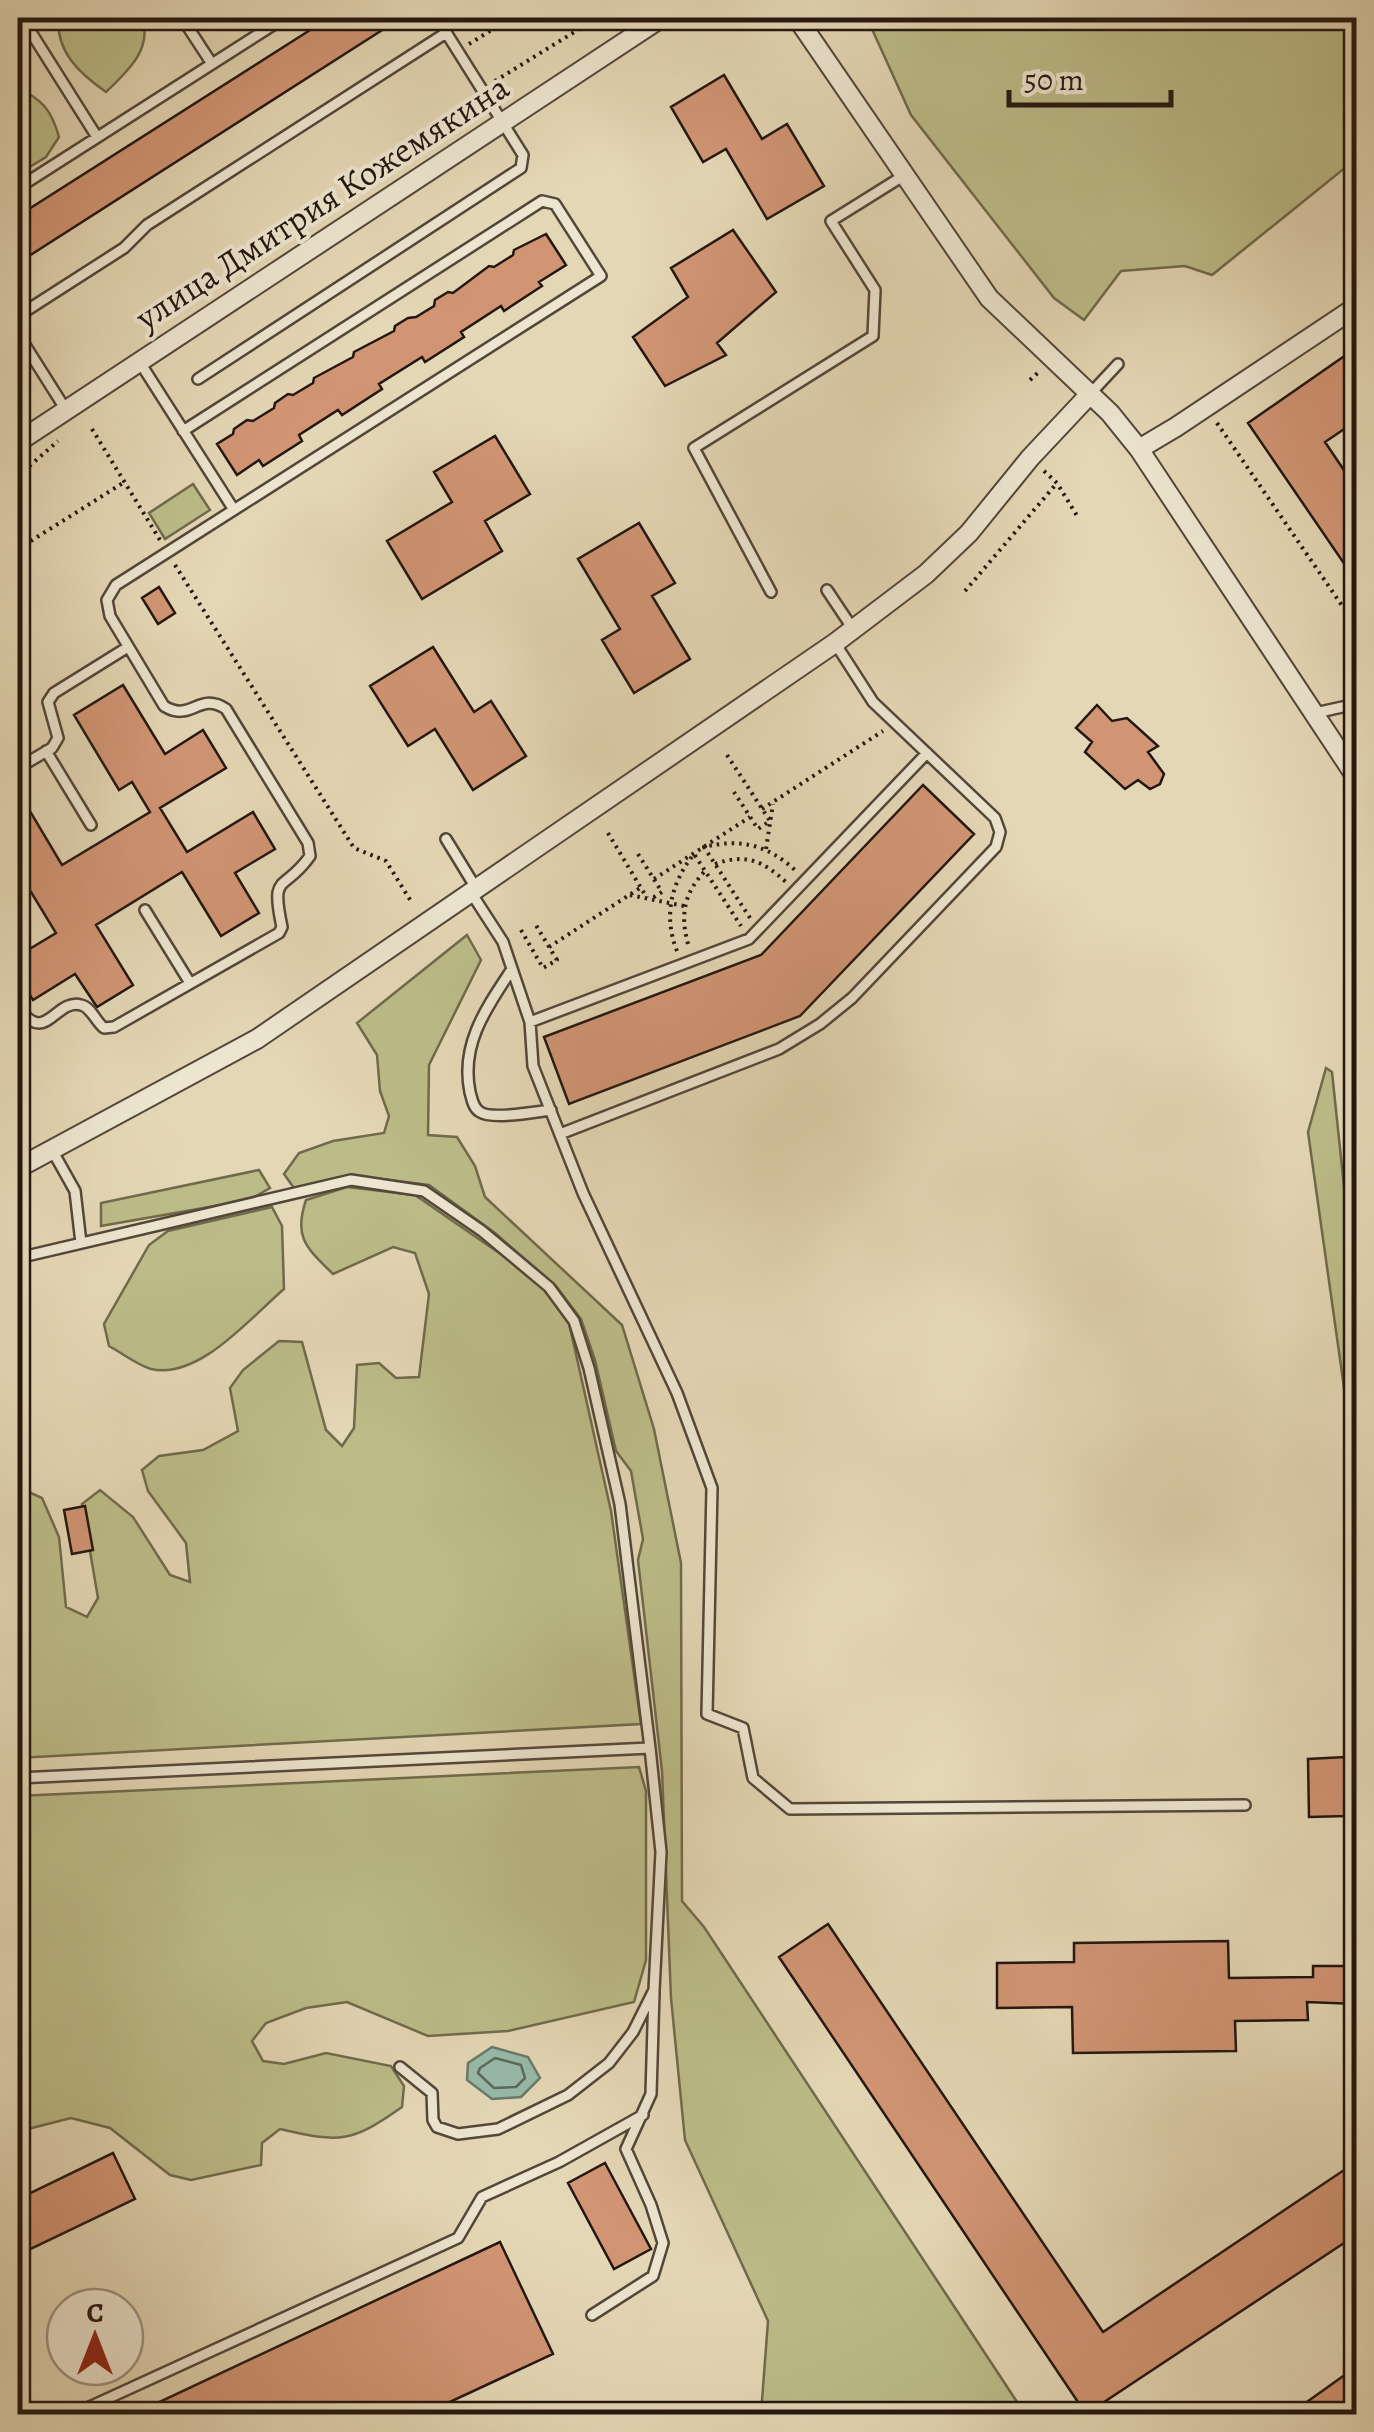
<svg xmlns="http://www.w3.org/2000/svg" width="1374" height="2432" viewBox="0 0 1374 2432" font-family="Alegreya,serif">
<style>
.green{fill:#bcbc88;stroke:#706a4c;stroke-width:2.5}
.water{fill:#97baa8;stroke:#69796c;stroke-width:2.5}
.lines{fill:none;stroke-linecap:round;stroke-linejoin:round}
.shore{stroke:#5d685c;stroke-width:2.5}
.building{fill:#d19574;stroke:#231711;stroke-width:2.5}
.service-casing{stroke:#53473a;stroke-width:14}
.minor-casing{stroke:#53473a;stroke-width:22}
.path{stroke:#231711;stroke-width:4;stroke-dasharray:2.5 5;stroke-linecap:butt}
.service{stroke:#ede5cf;stroke-width:9}
.minor{stroke:#ede5cf;stroke-width:18}
.labels{text-anchor:middle;stroke-width:8;stroke-linejoin:round;paint-order:stroke}
.street-label{font-size:35px;fill:#231711;stroke:#ede5cf}
</style>
<rect width="100%" height="100%" fill="#e4d7b5"/>
<filter id="stains"><feTurbulence type="fractalNoise" baseFrequency=".002" numOctaves="4"/><feColorMatrix values="0 0 0 0 .2 0 0 0 0 .09 0 0 0 0 .02 0 0 0 .5 -.17"/></filter>
<radialGradient id="worn" r=".72"><stop offset=".6" stop-color="#630" stop-opacity="0"/><stop offset="1" stop-color="#630" stop-opacity=".3"/></radialGradient>
<!-- green -->
<path class="green" d="M 58,18 L 142,18 C 153,49 127,72 106,92 C 79,73 57,53 58,18 Z
M 867,18 L 1356,18 L 1356,159 L 1212,275 L 1185,266 L 1121,271 L 1084,320 L 1054,298 L 911,115 Z
M 18,87 C 43,101 51,109 59,137 L 46,157 L 18,174 Z
M 193,484 L 210,510 L 165,539 L 149,513 Z
M 467,935 L 481,960 L 429,1065 L 428,1135 L 457,1137 L 475,1166 L 485,1197 L 622,1325 L 654,1429 L 681,1563 L 682,1901 L 704,1927 L 1025,2414 L 761,2414 L 768,2321 L 685,2140 L 671,1998 L 662,1771 L 638,1560 L 643,1539 L 631,1471 L 616,1451 L 595,1360 L 581,1319 L 556,1286 L 495,1233 L 429,1185 L 349,1175 L 294,1188 L 284,1174 L 299,1153 L 333,1141 L 384,1133 L 389,1116 L 380,1091 L 377,1055 L 357,1023 Z
M 1326,1068 L 1332,1072 L 1345,1196 L 1356,1197 L 1356,1473 L 1308,1132 Z
M 259,1170 L 270,1188 L 249,1200 L 101,1226 L 101,1203 Z
M 347,1187 L 415,1195 L 534,1277 L 567,1314 L 611,1511 L 641,1724 L 18,1758 L 18,1487 L 42,1498 L 59,1537 L 66,1607 L 87,1617 L 98,1598 L 82,1504 L 100,1490 L 133,1517 L 170,1575 L 190,1582 L 186,1543 L 148,1491 L 142,1470 L 159,1456 L 203,1450 L 238,1431 L 230,1388 L 243,1370 L 279,1341 L 302,1342 L 326,1430 L 342,1446 L 354,1428 L 357,1365 L 379,1363 L 396,1378 L 419,1377 L 429,1294 L 415,1253 L 393,1247 L 333,1274 C 307,1248 293,1238 306,1200 Z
M 272,1207 L 282,1226 L 284,1289 C 250,1318 199,1380 151,1369 C 137,1365 122,1353 109,1346 L 104,1324 L 149,1245 L 168,1231 Z
M 639,1767 L 646,1791 L 646,1960 L 634,2002 L 508,2031 L 428,2036 L 347,2002 L 306,2008 L 266,2023 L 252,2041 L 263,2061 L 284,2064 L 326,2053 L 391,2066 L 404,2086 L 402,2107 C 351,2143 340,2143 280,2129 L 262,2143 L 261,2165 L 191,2180 L 170,2175 L 110,2128 L 71,2118 L 28,2129 L 18,2138 L 18,1796 Z"/>
<!-- water -->
<path class="water" d="M 492,2047 L 528,2057 L 540,2078 L 521,2097 L 492,2099 L 467,2080 L 468,2063 Z"/>
<g class="lines">
<!-- shore -->
<path class="shore" d="M 495,2058 L 521,2065 L 525,2078 L 516,2087 L 494,2088 L 478,2073 L 480,2068 Z"/>
</g>
<!-- building -->
<path class="building" d="M 329,18 L 401,18 L 18,263 L 18,216 Z
M 724,75 L 762,139 L 787,124 L 824,186 L 767,219 L 726,149 L 703,162 L 671,107 Z
M 733,230 L 776,292 L 717,343 L 726,355 L 665,386 L 633,337 L 688,297 L 671,268 Z
M 546,234 L 566,265 L 539,282 L 542,286 L 504,311 L 501,306 L 461,332 L 464,337 L 425,362 L 422,357 L 379,384 L 382,389 L 342,415 L 338,410 L 299,435 L 302,441 L 263,466 L 259,460 L 237,475 L 217,444 L 233,434 L 234,429 L 247,420 L 253,421 L 274,408 L 275,403 L 288,394 L 293,395 L 313,383 L 314,378 L 353,357 L 354,352 L 394,331 L 395,326 L 408,318 L 416,317 L 434,306 L 435,300 L 448,292 L 453,293 L 489,266 L 494,267 L 513,255 L 514,250 Z
M 1356,348 L 1356,421 L 1325,442 L 1356,488 L 1356,581 L 1248,423 Z
M 495,436 L 530,494 L 485,521 L 502,551 L 422,599 L 387,541 L 452,502 L 434,472 Z
M 639,523 L 675,583 L 652,596 L 690,659 L 634,693 L 602,640 L 620,629 L 578,559 Z
M 159,587 L 175,613 L 158,624 L 142,598 Z
M 433,647 L 474,712 L 491,701 L 526,756 L 473,790 L 435,729 L 408,746 L 370,686 Z
M 123,685 L 165,754 L 203,730 L 226,768 L 160,808 L 187,852 L 253,812 L 275,849 L 235,873 L 259,913 L 221,936 L 182,872 L 96,925 L 133,985 L 97,1007 L 75,974 L 33,1000 L 18,974 L 18,956 L 56,933 L 31,892 L 18,900 L 18,791 L 62,865 L 150,812 L 132,782 L 119,790 L 74,715 Z
M 1097,705 L 1112,721 L 1127,718 L 1158,746 L 1148,752 L 1164,774 L 1160,784 L 1150,789 L 1138,780 L 1125,789 L 1085,752 L 1092,742 L 1076,728 Z
M 923,785 L 974,834 L 800,1016 L 569,1104 L 544,1037 L 761,955 Z
M 85,1506 L 93,1550 L 72,1554 L 64,1510 Z
M 1345,1757 L 1346,1816 L 1309,1817 L 1308,1759 Z
M 828,1924 L 1103,2332 L 1356,2162 L 1356,2235 L 1086,2414 L 779,1957 Z
M 1228,1941 L 1229,1978 L 1313,1977 L 1313,1966 L 1356,1966 L 1356,2004 L 1307,2002 L 1308,2020 L 1235,2021 L 1236,2051 L 1073,2053 L 1072,2007 L 997,2008 L 997,1963 L 1074,1962 L 1074,1943 Z
M 113,2153 L 135,2199 L 18,2255 L 18,2199 Z
M 605,2163 L 651,2249 L 614,2269 L 568,2183 Z
M 500,2242 L 553,2354 L 424,2414 L 134,2414 Z
M 1356,2367 L 1356,2414 L 1290,2414 Z"/>
<g class="lines">
<defs>
<path id="service" d="M 22,18 L 97,137
M 182,18 L 212,64
M 18,188 L 284,18
M 18,316 L 124,248 L 147,225 L 446,33
M 18,334 L 66,410
M 139,361 L 234,510
M 198,379 L 521,168 L 523,155 L 437,18
M 1091,393 L 1118,364
M 827,590 L 853,629
M 771,592 L 694,448 L 873,336 L 875,290 L 831,221 L 903,176
M 1315,713 L 1356,704
M 46,751 L 91,825
M 18,768 L 52,748 L 58,738 L 48,702 L 54,693 L 128,647
M 446,839 L 476,888
M 470,891 L 503,942 L 530,1022 L 533,1066 L 583,1193 L 677,1393 L 712,1488 L 707,1714 L 743,1728 L 753,1778 L 790,1809 L 1245,1805
M 145,910 L 190,983
M 512,969 C 487,1007 460,1044 470,1092 C 472,1099 473,1108 480,1112 C 492,1120 535,1112 551,1110
M 18,1006 C 45,1048 55,998 81,1005 C 91,1007 96,1022 104,1028 L 114,1027 L 279,933 L 282,927 C 270,871 284,893 310,856 L 308,843 L 226,709 C 199,691 191,723 164,706 L 110,616 L 107,600 L 116,585 L 601,276 L 555,204 L 542,201 L 183,431
M 530,1022 L 749,939 L 927,753
M 560,1134 L 779,1049 L 820,1024 L 852,998 L 996,847 L 1000,832 L 995,818 L 873,702 L 835,643
M 52,1150 L 75,1191 L 81,1243
M 18,1258 L 351,1180 L 424,1191 L 482,1231 L 549,1287 L 574,1321 L 589,1368 L 620,1504 L 650,1748 L 661,1852 L 654,1990 L 633,2032 L 609,2063 L 568,2095 L 498,2129 L 458,2134 L 437,2127 L 433,2120 L 432,2093 L 400,2067
M 18,1778 L 650,1748
M 592,2315 L 653,2276 L 663,2243 L 651,2205 L 626,2149 L 651,2094 L 654,1992
M 74,2414 L 458,2238 L 482,2197 L 559,2162 L 643,2115"/>
<path id="minor" d="M 797,18 L 989,298 L 1110,413 L 1139,449 L 1356,777
M 18,442 L 661,18
M 1139,449 L 1176,427 L 1356,307
M 18,1168 L 257,1039 L 835,643 L 926,574 L 969,533 L 1030,458 L 1091,393"/>
</defs>
<!-- service casing -->
<use href="#service" class="service-casing"/>
<!-- minor casing -->
<use href="#minor" class="minor-casing"/>
<!-- path -->
<path class="path" d="M 469,44 L 511,18
M 495,81 L 597,18
M 1030,380 L 1041,370
M 1217,423 L 1356,626
M 92,429 L 160,540
M 1044,471 L 1057,483 L 1079,519
M 18,476 L 58,441
M 18,549 L 123,483
M 175,565 L 354,848 L 386,861 L 412,903
M 965,591 L 1057,483
M 727,755 L 770,821 L 758,829 L 734,792
M 762,809 L 883,731
M 608,833 L 647,898
M 766,849 L 773,804
M 638,854 L 662,892 L 651,899
M 715,864 C 746,853 763,861 786,882
M 654,879 L 750,817
M 630,895 L 684,906
M 750,918 L 704,847 C 741,838 768,845 796,871
M 521,930 L 543,968 L 557,960 L 534,922
M 688,944 C 680,915 684,893 705,871
M 549,947 L 640,888
M 677,951 C 663,916 671,883 694,854 L 741,926"/>
<!-- service -->
<use href="#service" class="service"/>
<!-- minor -->
<use href="#minor" class="minor"/>
</g>
<g class="labels">
<!-- street labels -->
<g class="street-label">
<text transform="translate(322 202) rotate(-33)" y="12">улица Дмитрия Кожемякина</text>
</g>
</g>
<!-- margin -->
<rect width="1374" height="2432" fill="none" stroke="#e4d7b5" stroke-width="60"/>
<rect x="20" y="20" width="1334" height="2392" fill="none" stroke="#231711" stroke-width="5"/>
<rect x="30" y="30" width="1314" height="2372" fill="none" stroke="#231711" stroke-width="2.5"/>
<!-- north arrow -->
<g transform="translate(95 2337)"><circle r="48" fill="#ede5cf" stroke="#9c9383" stroke-width="2.5"/>
<path d="M0-8L18 38L0 25L-18 38Z" fill="#8f2418"/>
<text y="-15" font-size="28" font-weight="bold" text-anchor="middle" fill="#231711">С</text>
</g>
<!-- scale -->
<path d="M1009 90v15h162v-15" fill="none" stroke="#231711" stroke-width="5"/>
<text x="1024" y="90" font-size="30" fill="#231711" stroke="#ede5cf" stroke-width="8" paint-order="stroke">50 m</text>
<rect width="100%" height="100%" filter="url(#stains)"/>
<rect width="100%" height="100%" fill="url(#worn)"/>
</svg>
